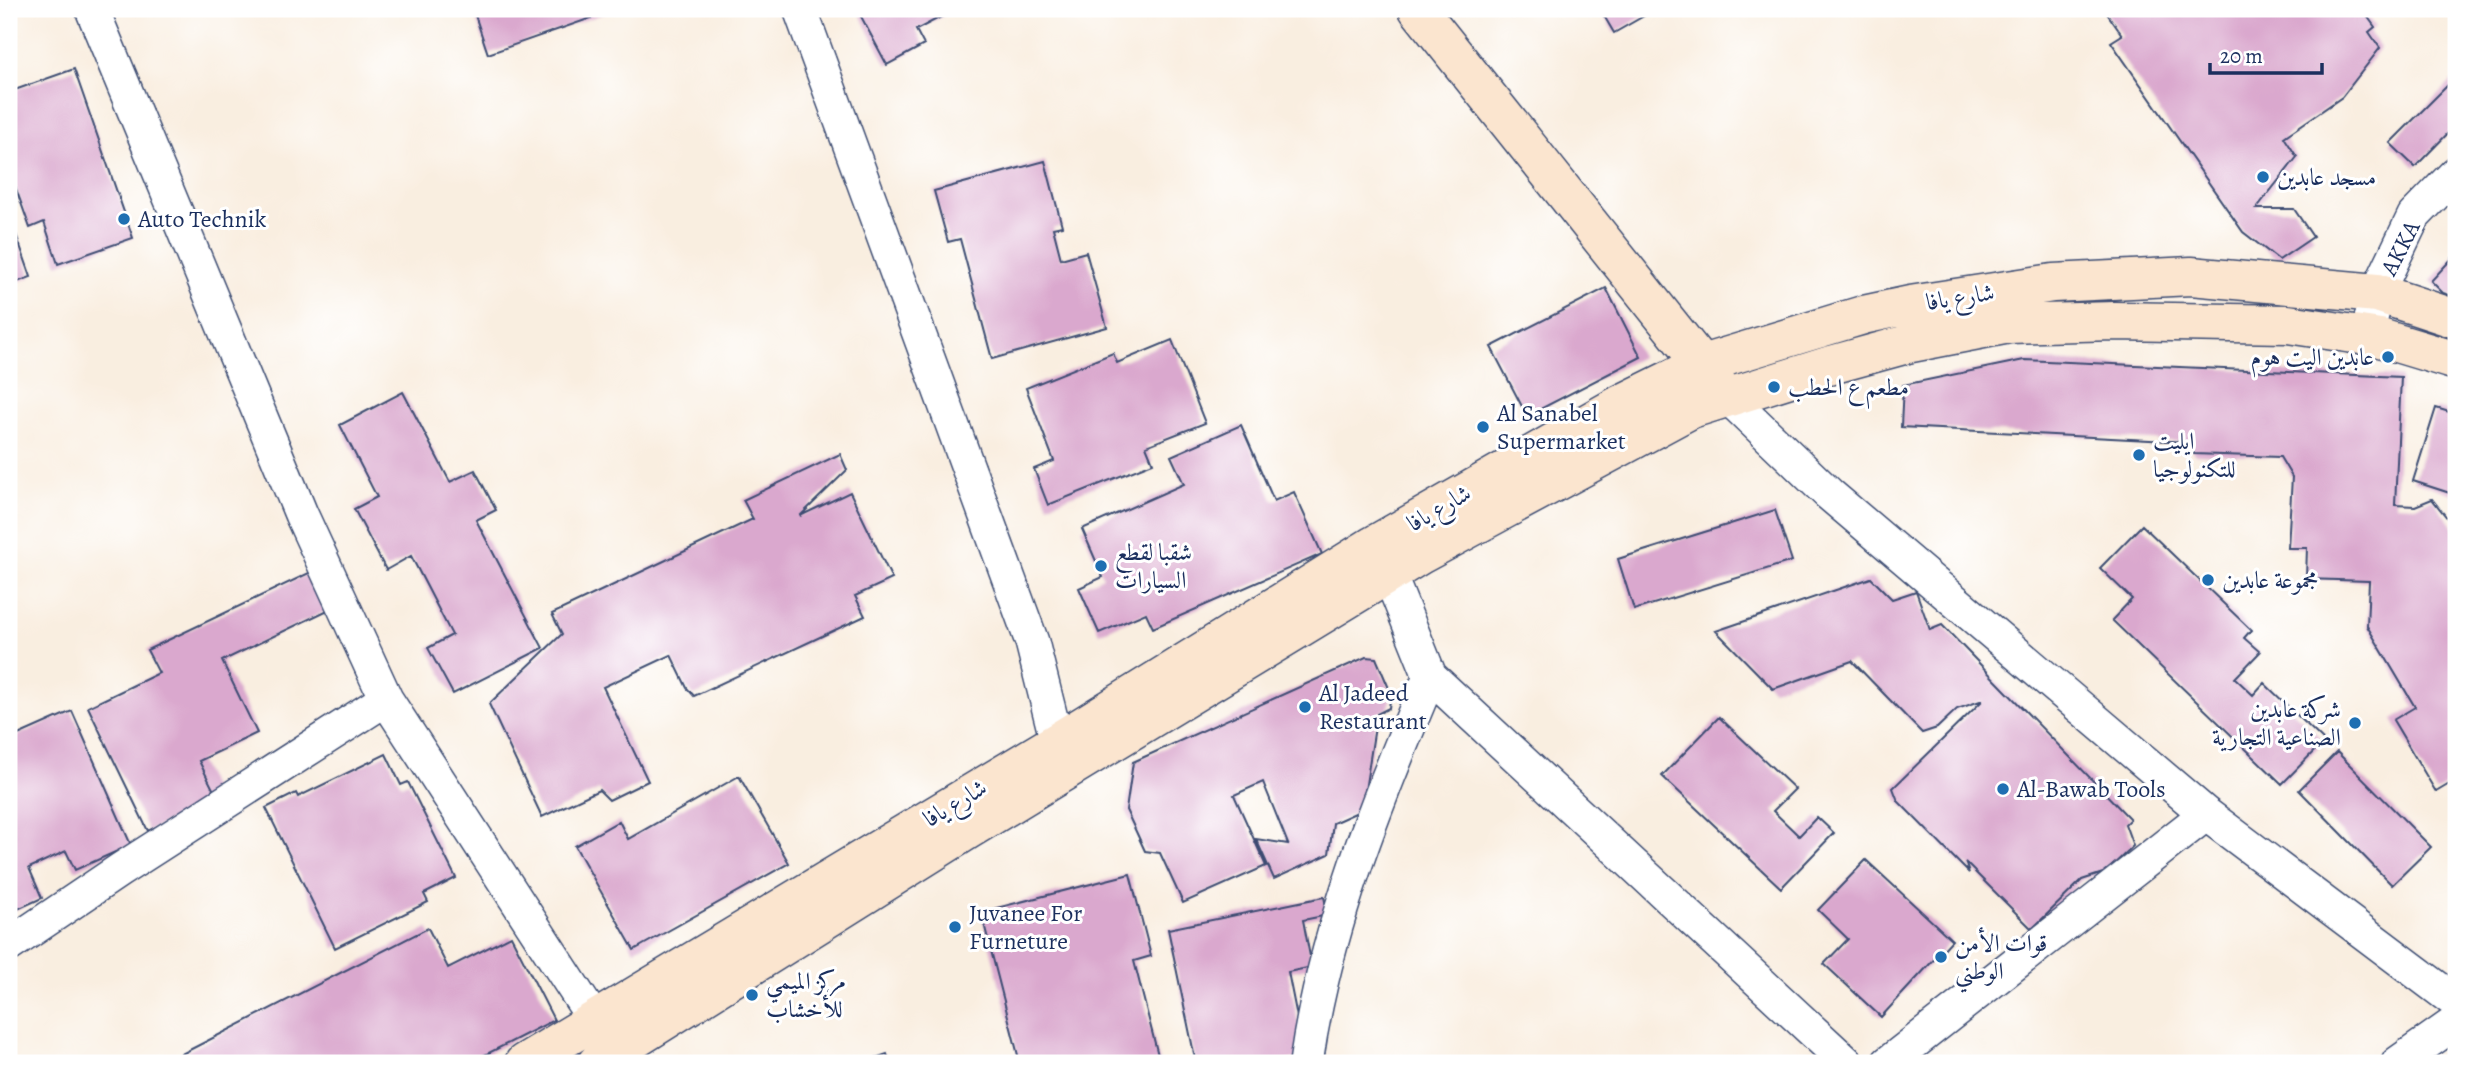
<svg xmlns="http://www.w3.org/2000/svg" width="2465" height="1072" viewBox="0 0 2465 1072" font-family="Alegreya,Amiri,serif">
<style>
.building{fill:#daa8ce}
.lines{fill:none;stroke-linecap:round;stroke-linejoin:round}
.street-casing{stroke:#3c4c72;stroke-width:36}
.secondary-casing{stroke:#3c4c72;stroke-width:41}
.street{stroke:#fff;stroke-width:33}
.secondary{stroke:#fbe5cf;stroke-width:38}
.poi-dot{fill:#1f6fb2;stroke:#fff;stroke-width:2.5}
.labels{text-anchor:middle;stroke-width:6;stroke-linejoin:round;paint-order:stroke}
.poi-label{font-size:24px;fill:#1b2f5e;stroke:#fff;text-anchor:start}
.street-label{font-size:24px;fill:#1b2f5e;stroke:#fff}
</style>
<rect width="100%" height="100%" fill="#fff"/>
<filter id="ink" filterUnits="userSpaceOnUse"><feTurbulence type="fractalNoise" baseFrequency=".0143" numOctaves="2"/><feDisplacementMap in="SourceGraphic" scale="14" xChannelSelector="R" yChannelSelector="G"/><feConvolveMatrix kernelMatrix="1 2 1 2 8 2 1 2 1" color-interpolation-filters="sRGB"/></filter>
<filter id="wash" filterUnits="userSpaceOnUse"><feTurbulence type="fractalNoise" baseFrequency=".00686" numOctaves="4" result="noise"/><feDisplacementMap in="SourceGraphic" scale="28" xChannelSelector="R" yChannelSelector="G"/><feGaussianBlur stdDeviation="1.57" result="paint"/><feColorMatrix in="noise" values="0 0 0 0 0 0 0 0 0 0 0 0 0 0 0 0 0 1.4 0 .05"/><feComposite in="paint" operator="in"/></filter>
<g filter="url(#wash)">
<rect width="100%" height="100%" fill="#f9eee0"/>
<g id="blocks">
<!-- building -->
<path class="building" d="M 473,9 L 617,9 L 488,54 Z
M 857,9 L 956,9 L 916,30 L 924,45 L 887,65 Z
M 1600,9 L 1656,9 L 1614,33 Z
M 2104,9 L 2362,9 L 2375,27 L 2369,32 L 2380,48 L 2342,97 L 2284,137 L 2297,157 L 2256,209 L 2294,209 L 2313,237 L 2279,260 L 2243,232 L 2111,42 L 2122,35 Z
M 74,69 L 133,238 L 58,264 L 44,222 L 30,228 L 9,169 L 9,92 Z
M 2456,77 L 2456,125 L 2415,167 L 2390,143 Z
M 1045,161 L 1062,226 L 1053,228 L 1061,259 L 1086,252 L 1107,327 L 992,359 L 960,239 L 948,242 L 934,191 Z
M 9,214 L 31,277 L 9,285 Z
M 2456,254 L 2456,297 L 2443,293 L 2431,281 Z
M 1606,288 L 1641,357 L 1527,416 L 1491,347 Z
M 1172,340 L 1205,423 L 1146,446 L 1153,463 L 1048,505 L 1034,469 L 1054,461 L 1026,388 L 1113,353 L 1117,363 Z
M 2024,360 L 2401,377 L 2395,505 L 2415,506 L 2432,499 L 2456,529 L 2456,780 L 2436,792 L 2393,720 L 2415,707 L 2367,626 L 2369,581 L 2306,579 L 2307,548 L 2288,548 L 2292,477 L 2280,457 L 2194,454 L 2188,442 L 1901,427 L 1903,385 Z
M 403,392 L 450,482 L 475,470 L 496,510 L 476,520 L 543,648 L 453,694 L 428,648 L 452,635 L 411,556 L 386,570 L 354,509 L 377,497 L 340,425 Z
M 2436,408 L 2456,414 L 2456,495 L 2413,481 Z
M 1241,425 L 1274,501 L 1294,492 L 1322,554 L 1153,628 L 1146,613 L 1099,633 L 1079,588 L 1103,577 L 1082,529 L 1184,484 L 1171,456 Z
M 840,454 L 847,470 L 800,516 L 850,492 L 892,579 L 855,596 L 865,616 L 694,696 L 687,688 L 671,655 L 603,687 L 648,781 L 609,800 L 599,790 L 542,817 L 489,704 L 562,634 L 552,614 L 753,519 L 743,500 Z
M 1775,510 L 1792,561 L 1634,610 L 1618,559 Z
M 2142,525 L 2251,630 L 2244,638 L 2260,652 L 2235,678 L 2253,695 L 2264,683 L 2324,741 L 2282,784 L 2112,620 L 2132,599 L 2100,568 Z
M 311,572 L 330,609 L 222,661 L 257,733 L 199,761 L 217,797 L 148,831 L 88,707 L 159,673 L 147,650 Z
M 1871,578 L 1892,599 L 1916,591 L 1930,630 L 1942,625 L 2130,819 L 2125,824 L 2133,846 L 2106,872 L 2082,880 L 2032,929 L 1965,862 L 1969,873 L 1898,801 L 1893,788 L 1983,700 L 1957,709 L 1937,728 L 1922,733 L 1852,661 L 1773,689 L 1716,631 Z
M 1366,657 L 1376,658 L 1391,693 L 1389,708 L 1377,714 L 1362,810 L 1333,823 L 1329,854 L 1274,879 L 1256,839 L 1288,844 L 1263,782 L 1234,795 L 1266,866 L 1183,903 L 1160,853 L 1145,851 L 1126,810 L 1133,762 Z
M 72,711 L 131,845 L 75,870 L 66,851 L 29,868 L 42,898 L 9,913 L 9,739 Z
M 1719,717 L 1795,789 L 1773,811 L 1799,836 L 1817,817 L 1834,833 L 1781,888 L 1662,776 Z
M 2337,752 L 2431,847 L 2392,885 L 2299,790 Z
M 386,754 L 401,785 L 408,782 L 456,878 L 424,894 L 428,902 L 335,948 L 266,808 L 296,793 L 298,797 Z
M 739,776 L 789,863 L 634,950 L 575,846 L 619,821 L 628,839 Z
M 1866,860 L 1952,940 L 1881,1017 L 1824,964 L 1848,939 L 1818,910 Z
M 1130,874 L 1151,956 L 1134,961 L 1160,1063 L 1020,1063 L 981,912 Z
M 1324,897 L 1328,915 L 1303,920 L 1312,967 L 1288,972 L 1305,1057 L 1274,1063 L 1196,1063 L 1168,929 Z
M 428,928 L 448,968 L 511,936 L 554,1020 L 469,1063 L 164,1063 Z
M 887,1054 L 890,1063 L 861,1063 Z"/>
</g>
</g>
<g filter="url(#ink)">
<use href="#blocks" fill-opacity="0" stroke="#3c4c72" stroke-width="2"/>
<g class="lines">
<defs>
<path id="street" d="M 92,9 L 301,514 L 386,699 L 595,1021
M 800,9 L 1032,642 L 1057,742
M 2367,336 L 2377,293 L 2414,216 L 2456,173
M 1728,397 L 1829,494 L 2206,814 L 2456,1002
M 1389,574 L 1430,676 L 1847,1063
M 9,945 L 120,870 L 386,699
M 1306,1063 C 1325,929 1377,800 1430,676
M 1888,1063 L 2206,814
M 2398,1063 L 2456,1022"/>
<path id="secondary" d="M 1418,9 L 1718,385
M 524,1063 L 1057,742 L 1374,545 L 1621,404 L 1702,364 L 1863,315 L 1910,305 L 2053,283 L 2191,276 L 2377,293 L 2456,319
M 597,1063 L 968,830 L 1420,555 L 1691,409 L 1831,365 L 1911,343 L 2009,324 L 2115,321 L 2288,324 L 2380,338 L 2456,361"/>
</defs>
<!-- street casing -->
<use href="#street" class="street-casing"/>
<!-- secondary casing -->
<use href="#secondary" class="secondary-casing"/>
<!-- street -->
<use href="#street" class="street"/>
<!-- secondary -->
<use href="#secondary" class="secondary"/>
</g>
</g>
<!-- markers -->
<g class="poi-dot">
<circle cx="2263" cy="177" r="7"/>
<circle cx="124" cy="219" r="7"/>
<circle cx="2388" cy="357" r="7"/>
<circle cx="1774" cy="387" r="7"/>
<circle cx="1483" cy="427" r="7"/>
<circle cx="2139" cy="455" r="7"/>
<circle cx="1101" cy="566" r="7"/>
<circle cx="2208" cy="580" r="7"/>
<circle cx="1305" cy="707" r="7"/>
<circle cx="2355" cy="723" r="7"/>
<circle cx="2003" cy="789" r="7"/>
<circle cx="955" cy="927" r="7"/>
<circle cx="1941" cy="957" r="7"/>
<circle cx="752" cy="995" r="7"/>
</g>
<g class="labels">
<!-- poi labels -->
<g class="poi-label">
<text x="2277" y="185">مسجد عابدين</text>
<text x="138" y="227">Auto Technik</text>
<text x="2374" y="365" text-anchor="end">عابدين اليت هوم</text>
<text x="1788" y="395">مطعم ع الحطب</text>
<text x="1497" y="421">Al Sanabel<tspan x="1497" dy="28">Supermarket</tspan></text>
<text x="2153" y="449">ايليت<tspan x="2153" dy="28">للتكنولوجيا</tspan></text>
<text x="1115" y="560">شقبا لقطع<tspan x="1115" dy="28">السيارات</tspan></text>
<text x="2222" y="588">مجموعة عابدين</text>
<text x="1319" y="701">Al Jadeed<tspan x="1319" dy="28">Restaurant</tspan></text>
<text x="2341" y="717" text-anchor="end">شركة عابدين<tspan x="2341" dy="28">الصناعية التجارية</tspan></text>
<text x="2017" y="797">Al-Bawab Tools</text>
<text x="969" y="921">Juvanee For<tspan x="969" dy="28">Furneture</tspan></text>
<text x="1955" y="951">قوات الأمن<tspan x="1955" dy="28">الوطني</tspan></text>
<text x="766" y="989">مركز الميمي<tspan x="766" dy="28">للأخشاب</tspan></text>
</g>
<!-- street labels -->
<g class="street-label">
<text transform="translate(2400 248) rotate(-63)" y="8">AKKA</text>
<text transform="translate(1960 297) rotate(-9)" y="8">شارع يافا</text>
<text transform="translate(1439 508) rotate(-30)" y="8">شارع يافا</text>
<text transform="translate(955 803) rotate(-31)" y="8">شارع يافا</text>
</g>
</g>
<!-- margin -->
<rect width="2465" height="1072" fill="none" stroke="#fff" stroke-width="35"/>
<!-- scale -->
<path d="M2210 63v10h112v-10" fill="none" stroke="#1b2f5e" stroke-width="3.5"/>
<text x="2220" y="63" font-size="21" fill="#1b2f5e" stroke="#ffffff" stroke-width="5" paint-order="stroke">20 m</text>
</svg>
